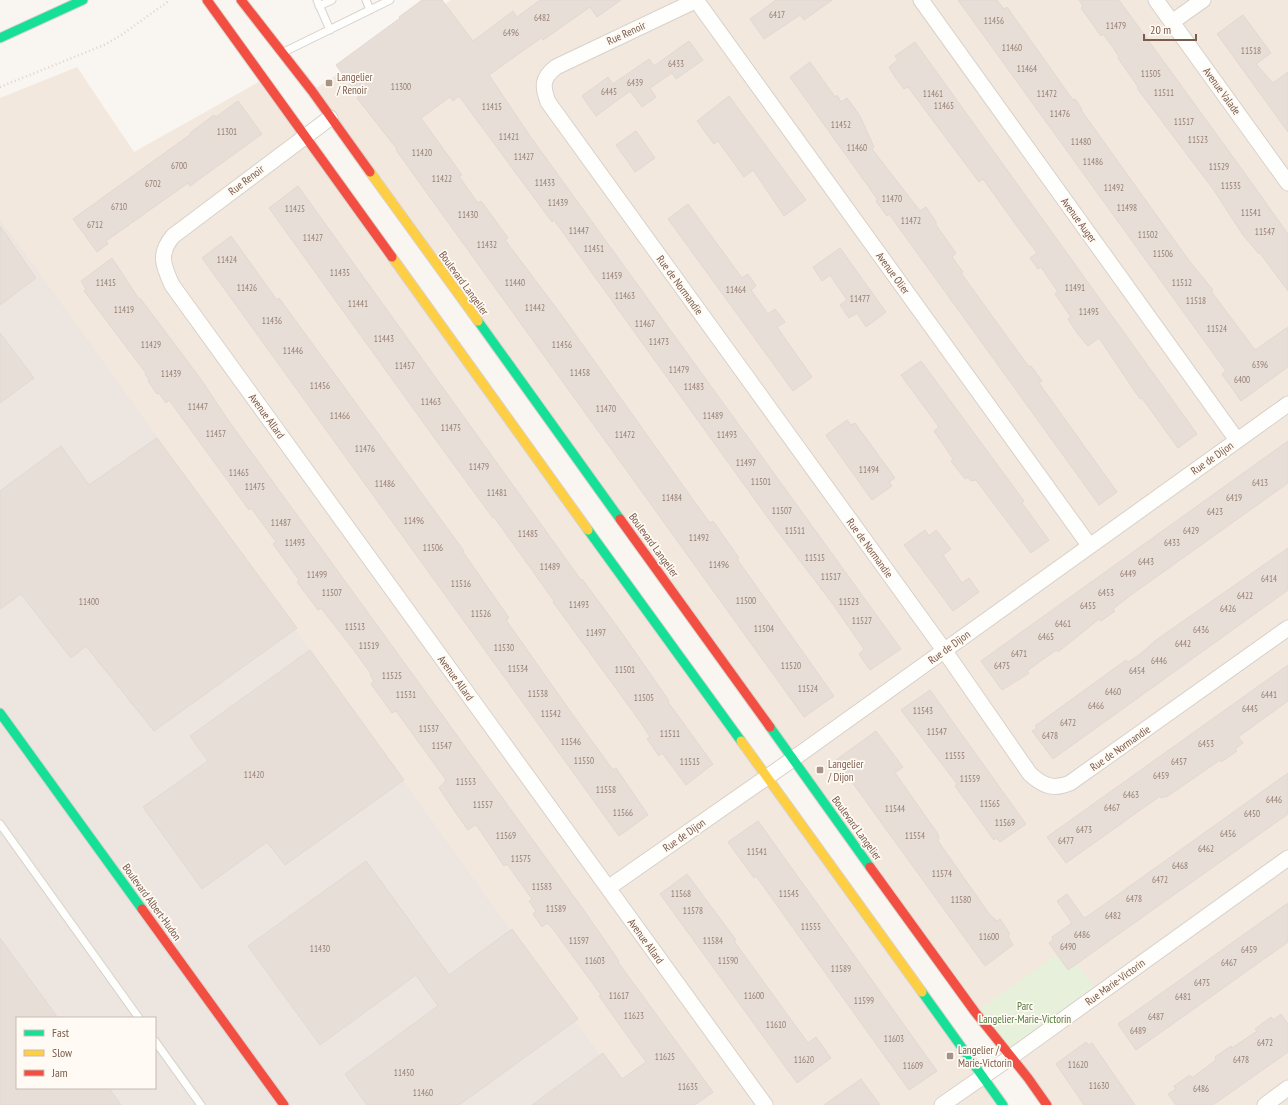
<svg xmlns="http://www.w3.org/2000/svg" width="1288" height="1105" viewBox="0 0 1288 1105" font-family="'PT Sans Narrow',sans-serif">
<style>
.residential{fill:#f2e8de}
.industrial{fill:#ede5e0;fill-rule:evenodd}
.green{fill:#e7f0db}
.building{fill:#e6ded7;stroke:#e2d8d2}
.lines{fill:none;stroke-linecap:round;stroke-linejoin:round}
.lane-casing{stroke:#d7d1cb;stroke-width:9}
.street-casing{stroke:#d7d1cb;stroke-width:17}
.fast-casing{stroke:#d9d2cb;stroke-width:11}
.slow-casing{stroke:#d9d2cb;stroke-width:11}
.jam-casing{stroke:#d9d2cb;stroke-width:11}
.path{stroke:#dcd5d0;stroke-width:2.5;stroke-dasharray:1 3;stroke-linecap:butt}
.lane{stroke:#fefefd;stroke-width:7}
.street{stroke:#fefefd;stroke-width:15}
.fast{stroke:#16e098;stroke-width:9}
.slow{stroke:#ffcf43;stroke-width:9}
.jam{stroke:#f24e42;stroke-width:9}
.poi-dot{fill:#a69286;stroke:#fffaf3;stroke-width:1.5}
.labels{text-anchor:middle;stroke-width:3.5;stroke-linejoin:round;paint-order:stroke}
.number-label{font-size:9px;fill:#977e72}
.street-label{font-size:11px;fill:#7a5c4d;stroke:#fffaf3}
.poi-label{font-size:11px;fill:#7a5c4d;stroke:#fffaf3;text-anchor:start}
.park-label{font-size:11px;fill:#537a41;stroke:#fffaf3}
</style>
<rect width="100%" height="100%" fill="#f9f5f0"/>
<!-- residential -->
<path class="residential" d="M 451,0 L 1288,0 L 1288,1105 L 1045,1105 L 312,91 Z
M 77,67 L 134,152 L 264,79 L 1003,1105 L 636,1105 L 0,219 L 0,98 Z"/>
<!-- industrial -->
<path class="industrial" d="M 0,219 L 46,282 L 636,1105 L 0,1105 ZM 17,1018 L 155,1018 L 155,1088 L 17,1088 Z"/>
<!-- green -->
<path class="green" d="M 1065,949 L 1099,993 L 1011,1057 L 975,1012 Z"/>
<!-- building -->
<path class="building" d="M 422,0 L 442,0 L 473,41 L 513,11 L 517,17 L 540,0 L 621,0 L 597,17 L 590,7 L 543,40 L 541,38 L 489,75 L 530,136 L 901,649 L 870,670 L 859,654 L 864,649 L 832,603 L 776,529 L 554,220 L 552,222 L 459,96 L 453,101 L 450,97 L 421,118 L 462,175 L 459,176 L 467,188 L 478,203 L 481,201 L 508,238 L 505,240 L 560,313 L 704,515 L 710,523 L 713,521 L 739,558 L 737,559 L 834,696 L 804,717 L 396,150 L 397,149 L 357,98 L 359,97 L 336,65 L 400,18 L 399,17 Z
M 776,0 L 832,0 L 804,20 L 800,15 L 764,39 L 750,19 Z
M 958,0 L 997,0 L 1004,9 L 1007,7 L 1073,100 L 1075,99 L 1082,109 L 1081,110 L 1190,262 L 1213,290 L 1211,291 L 1255,350 L 1288,327 L 1288,367 L 1241,401 L 1222,374 L 1226,371 Z
M 1079,0 L 1119,0 L 1241,168 L 1288,234 L 1288,291 L 1260,253 L 1259,254 L 1243,235 L 1213,189 L 1137,88 L 1138,87 L 1118,58 L 1119,57 L 1112,46 L 1103,34 L 1101,36 L 1081,8 L 1083,6 Z
M 1243,15 L 1271,53 L 1256,64 L 1273,83 L 1288,72 L 1288,132 L 1217,34 Z
M 689,41 L 703,60 L 676,79 L 672,73 L 650,88 L 656,97 L 642,107 L 630,91 L 596,116 L 582,96 L 608,77 L 613,84 L 649,59 L 654,66 Z
M 915,42 L 1197,434 L 1178,448 L 1142,398 L 1140,399 L 1099,338 L 1088,346 L 1077,333 L 1068,319 L 1071,317 L 1055,294 L 1058,292 L 1041,267 L 1038,269 L 1030,258 L 1037,253 L 1019,229 L 983,179 L 979,182 L 908,87 L 904,89 L 895,77 L 889,67 L 898,60 L 895,56 Z
M 810,62 L 835,97 L 837,95 L 841,102 L 847,98 L 860,116 L 874,147 L 872,149 L 920,211 L 926,207 L 936,222 L 936,225 L 956,253 L 952,257 L 963,272 L 961,273 L 1029,367 L 1031,366 L 1042,381 L 1039,383 L 1117,492 L 1099,505 L 889,214 L 887,216 L 876,201 L 878,200 L 790,77 Z
M 729,96 L 806,200 L 784,216 L 753,170 L 744,177 L 718,141 L 714,144 L 697,121 Z
M 238,101 L 262,134 L 190,186 L 188,183 L 106,241 L 108,244 L 97,252 L 73,219 L 191,134 L 190,133 L 214,115 L 216,117 Z
M 636,131 L 655,158 L 635,172 L 616,145 Z
M 298,186 L 581,580 L 582,579 L 624,636 L 669,701 L 668,702 L 713,764 L 686,785 L 662,753 L 659,756 L 647,739 L 650,737 L 639,720 L 553,602 L 554,601 L 494,517 L 493,518 L 446,454 L 269,208 Z
M 688,204 L 742,278 L 748,274 L 756,286 L 751,290 L 768,314 L 775,309 L 785,322 L 777,327 L 812,377 L 793,391 L 668,219 Z
M 0,226 L 36,278 L 0,305 Z
M 231,236 L 277,300 L 279,298 L 464,551 L 463,552 L 509,618 L 506,620 L 573,715 L 613,770 L 616,768 L 648,815 L 619,836 L 202,258 Z
M 840,248 L 886,312 L 866,327 L 857,313 L 849,318 L 840,305 L 847,300 L 830,275 L 822,281 L 813,267 Z
M 112,258 L 139,299 L 140,298 L 200,378 L 228,420 L 583,909 L 619,961 L 618,962 L 713,1092 L 695,1105 L 532,1105 L 603,1053 L 622,1079 L 646,1062 L 599,996 L 601,995 L 553,929 L 547,923 L 542,927 L 533,914 L 536,911 L 529,901 L 532,899 L 507,864 L 504,866 L 477,826 L 475,825 L 468,830 L 458,816 L 439,788 L 446,780 L 396,711 L 392,713 L 371,684 L 374,681 L 370,675 L 371,674 L 350,645 L 321,608 L 318,610 L 297,582 L 299,580 L 273,544 L 276,542 L 251,508 L 249,510 L 169,400 L 166,403 L 159,393 L 157,394 L 148,381 L 149,380 L 145,374 L 146,373 L 84,291 L 86,289 L 81,281 Z
M 0,333 L 34,378 L 0,403 Z
M 921,361 L 1024,501 L 1022,503 L 1049,540 L 1031,553 L 976,480 L 971,481 L 968,477 L 965,479 L 951,461 L 953,459 L 934,431 L 939,427 L 901,375 Z
M 847,420 L 851,425 L 855,423 L 895,478 L 889,482 L 892,486 L 872,500 L 827,437 L 826,435 Z
M 157,438 L 297,628 L 154,731 L 86,646 L 71,658 L 21,594 L 0,609 L 0,491 L 61,446 L 89,485 Z
M 1288,441 L 1288,483 L 1131,595 L 1113,609 L 1115,611 L 1101,621 L 1099,619 L 1058,652 L 1056,650 L 1027,671 L 1029,673 L 1023,677 L 1002,690 L 981,661 Z
M 925,530 L 929,536 L 936,530 L 951,549 L 943,555 L 962,583 L 969,578 L 979,592 L 953,611 L 904,545 Z
M 1288,548 L 1288,590 L 1053,759 L 1032,731 L 1037,728 L 1035,726 L 1126,660 L 1128,662 L 1139,655 L 1156,640 Z
M 310,650 L 404,780 L 285,865 L 267,842 L 202,889 L 143,807 L 208,761 L 190,736 Z
M 1288,665 L 1288,701 L 1238,737 L 1243,743 L 1235,749 L 1237,751 L 1221,762 L 1220,760 L 1168,796 L 1161,798 L 1160,796 L 1066,863 L 1047,837 Z
M 930,690 L 1026,824 L 1000,842 L 996,838 L 994,840 L 955,786 L 957,784 L 901,710 Z
M 876,731 L 903,767 L 895,773 L 938,834 L 939,839 L 938,841 L 990,915 L 997,921 L 1000,919 L 1010,934 L 1008,936 L 1013,945 L 985,966 L 836,760 Z
M 1288,773 L 1288,814 L 1068,970 L 1049,943 L 1053,940 L 1052,937 L 1072,923 L 1057,901 L 1067,894 L 1084,918 L 1088,916 Z
M 758,821 L 937,1071 L 909,1090 L 756,876 L 754,878 L 728,842 Z
M 366,861 L 449,975 L 512,929 L 578,1019 L 459,1105 L 367,1105 L 345,1074 L 438,1006 L 416,975 L 320,1045 L 248,946 Z
M 687,874 L 736,940 L 734,941 L 808,1043 L 816,1037 L 831,1058 L 797,1083 L 660,894 Z
M 1288,903 L 1288,942 L 1136,1050 L 1118,1024 Z
M 0,938 L 58,1018 L 17,1018 L 17,1088 L 109,1088 L 121,1105 L 0,1105 Z
M 1281,1014 L 1288,1024 L 1288,1052 L 1213,1105 L 1176,1105 L 1168,1094 L 1176,1089 L 1174,1086 L 1190,1075 L 1192,1078 L 1216,1060 L 1215,1057 L 1231,1046 L 1232,1048 L 1257,1031 L 1255,1029 L 1271,1017 L 1273,1020 Z
M 1086,1042 L 1089,1045 L 1092,1043 L 1135,1105 L 1084,1105 L 1056,1064 Z
M 861,1079 L 880,1105 L 824,1105 Z"/>
<g class="lines">
<defs>
<path id="lane" d="M 317,0 L 330,30
M 366,0 L 370,10
M 319,6 L 332,0
M 284,52 L 390,0
M 0,824 L 139,1018
M 155,1041 L 201,1105"/>
<path id="street" d="M 696,0 L 1089,545
M 697,0 L 556,67 C 542,78 542,86 548,102 L 944,650 L 1030,774 C 1043,786 1054,790 1070,783 L 1288,628
M 921,0 L 1237,440
M 1156,0 L 1288,183
M 1172,22 L 1203,0
M 330,118 L 173,236 C 158,254 163,265 172,285 L 765,1105
M 608,888 L 793,759 L 1288,404
M 942,1105 L 1011,1057 L 1288,858
M 1265,1105 L 1288,1088"/>
<path id="fast" d="M 0,38 L 83,0
M 478,321 L 620,519
M 588,530 L 741,741
M 0,713 L 142,909
M 770,727 L 870,867
M 922,992 L 1003,1105"/>
<path id="slow" d="M 370,172 L 478,321
M 392,257 L 588,530
M 741,741 L 922,992"/>
<path id="jam" d="M 207,0 L 392,257
M 241,0 L 312,91 L 370,172
M 620,519 L 770,727
M 870,867 L 975,1012 L 1028,1078 L 1047,1105
M 142,909 L 284,1105"/>
</defs>
<!-- lane casing -->
<use href="#lane" class="lane-casing"/>
<!-- street casing -->
<use href="#street" class="street-casing"/>
<!-- fast casing -->
<use href="#fast" class="fast-casing"/>
<!-- slow casing -->
<use href="#slow" class="slow-casing"/>
<!-- jam casing -->
<use href="#jam" class="jam-casing"/>
<!-- path -->
<path class="path" d="M 0,87 L 104,45 L 120,36 L 170,0"/>
<!-- lane -->
<use href="#lane" class="lane"/>
<!-- street -->
<use href="#street" class="street"/>
<!-- fast -->
<use href="#fast" class="fast"/>
<!-- slow -->
<use href="#slow" class="slow"/>
<!-- jam -->
<use href="#jam" class="jam"/>
</g>
<!-- markers -->
<g class="poi-dot">
<rect x="325" y="79" width="8" height="8" rx="2"/>
<rect x="816" y="766" width="8" height="8" rx="2"/>
<rect x="946" y="1052" width="8" height="8" rx="2"/>
</g>
<g class="labels">
<!-- number labels -->
<g class="number-label">
<text x="777" y="18">6417</text>
<text x="542" y="21">6482</text>
<text x="994" y="24">11456</text>
<text x="1116" y="29">11479</text>
<text x="511" y="36">6496</text>
<text x="1012" y="51">11460</text>
<text x="1251" y="54">11518</text>
<text x="676" y="67">6433</text>
<text x="1027" y="72">11464</text>
<text x="1151" y="77">11505</text>
<text x="635" y="86">6439</text>
<text x="401" y="90">11300</text>
<text x="609" y="95">6445</text>
<text x="1164" y="96">11511</text>
<text x="933" y="97">11461</text>
<text x="1047" y="97">11472</text>
<text x="944" y="109">11465</text>
<text x="492" y="110">11415</text>
<text x="1060" y="117">11476</text>
<text x="1184" y="125">11517</text>
<text x="841" y="128">11452</text>
<text x="227" y="135">11301</text>
<text x="509" y="140">11421</text>
<text x="1198" y="143">11523</text>
<text x="1081" y="145">11480</text>
<text x="857" y="151">11460</text>
<text x="422" y="156">11420</text>
<text x="524" y="160">11427</text>
<text x="1093" y="165">11486</text>
<text x="179" y="169">6700</text>
<text x="1219" y="170">11529</text>
<text x="442" y="182">11422</text>
<text x="545" y="186">11433</text>
<text x="153" y="187">6702</text>
<text x="1231" y="189">11535</text>
<text x="1114" y="191">11492</text>
<text x="892" y="202">11470</text>
<text x="558" y="206">11439</text>
<text x="119" y="210">6710</text>
<text x="1127" y="211">11498</text>
<text x="295" y="212">11425</text>
<text x="1251" y="216">11541</text>
<text x="468" y="218">11430</text>
<text x="911" y="224">11472</text>
<text x="95" y="228">6712</text>
<text x="579" y="234">11447</text>
<text x="1265" y="235">11547</text>
<text x="1148" y="238">11502</text>
<text x="313" y="241">11427</text>
<text x="487" y="248">11432</text>
<text x="594" y="252">11451</text>
<text x="1163" y="257">11506</text>
<text x="227" y="263">11424</text>
<text x="340" y="276">11435</text>
<text x="612" y="279">11459</text>
<text x="106" y="286">11415</text>
<text x="515" y="286">11440</text>
<text x="1182" y="286">11512</text>
<text x="247" y="291">11426</text>
<text x="1075" y="291">11491</text>
<text x="736" y="293">11464</text>
<text x="625" y="299">11463</text>
<text x="860" y="302">11477</text>
<text x="1196" y="304">11518</text>
<text x="358" y="307">11441</text>
<text x="535" y="311">11442</text>
<text x="124" y="313">11419</text>
<text x="1089" y="315">11495</text>
<text x="272" y="324">11436</text>
<text x="645" y="327">11467</text>
<text x="1217" y="332">11524</text>
<text x="384" y="342">11443</text>
<text x="659" y="345">11473</text>
<text x="151" y="348">11429</text>
<text x="562" y="348">11456</text>
<text x="293" y="354">11446</text>
<text x="1260" y="368">6396</text>
<text x="405" y="369">11457</text>
<text x="679" y="373">11479</text>
<text x="580" y="376">11458</text>
<text x="171" y="377">11439</text>
<text x="1242" y="383">6400</text>
<text x="320" y="389">11456</text>
<text x="694" y="390">11483</text>
<text x="431" y="405">11463</text>
<text x="198" y="410">11447</text>
<text x="606" y="412">11470</text>
<text x="340" y="419">11466</text>
<text x="713" y="419">11489</text>
<text x="451" y="431">11475</text>
<text x="216" y="437">11457</text>
<text x="625" y="438">11472</text>
<text x="727" y="438">11493</text>
<text x="365" y="452">11476</text>
<text x="746" y="466">11497</text>
<text x="479" y="470">11479</text>
<text x="869" y="473">11494</text>
<text x="239" y="476">11465</text>
<text x="761" y="485">11501</text>
<text x="1260" y="486">6413</text>
<text x="385" y="487">11486</text>
<text x="255" y="490">11475</text>
<text x="497" y="496">11481</text>
<text x="672" y="501">11484</text>
<text x="1234" y="501">6419</text>
<text x="782" y="514">11507</text>
<text x="1215" y="515">6423</text>
<text x="414" y="524">11496</text>
<text x="281" y="526">11487</text>
<text x="795" y="534">11511</text>
<text x="1191" y="534">6429</text>
<text x="528" y="537">11485</text>
<text x="699" y="541">11492</text>
<text x="295" y="546">11493</text>
<text x="1172" y="546">6433</text>
<text x="433" y="551">11506</text>
<text x="815" y="561">11515</text>
<text x="1146" y="565">6443</text>
<text x="719" y="568">11496</text>
<text x="550" y="570">11489</text>
<text x="1128" y="577">6449</text>
<text x="317" y="578">11499</text>
<text x="831" y="580">11517</text>
<text x="1269" y="582">6414</text>
<text x="461" y="587">11516</text>
<text x="332" y="596">11507</text>
<text x="1106" y="596">6453</text>
<text x="1245" y="599">6422</text>
<text x="746" y="604">11500</text>
<text x="89" y="605">11400</text>
<text x="849" y="605">11523</text>
<text x="579" y="608">11493</text>
<text x="1088" y="609">6455</text>
<text x="1228" y="612">6426</text>
<text x="481" y="617">11526</text>
<text x="862" y="624">11527</text>
<text x="1063" y="627">6461</text>
<text x="355" y="630">11513</text>
<text x="764" y="632">11504</text>
<text x="1201" y="633">6436</text>
<text x="596" y="636">11497</text>
<text x="1046" y="640">6465</text>
<text x="1183" y="647">6442</text>
<text x="369" y="649">11519</text>
<text x="504" y="651">11530</text>
<text x="1019" y="657">6471</text>
<text x="1159" y="664">6446</text>
<text x="791" y="669">11520</text>
<text x="1002" y="669">6475</text>
<text x="518" y="672">11534</text>
<text x="625" y="673">11501</text>
<text x="1137" y="674">6454</text>
<text x="392" y="679">11525</text>
<text x="808" y="692">11524</text>
<text x="1113" y="695">6460</text>
<text x="538" y="697">11538</text>
<text x="406" y="698">11531</text>
<text x="1269" y="698">6441</text>
<text x="644" y="701">11505</text>
<text x="1096" y="709">6466</text>
<text x="1250" y="712">6445</text>
<text x="923" y="714">11543</text>
<text x="551" y="717">11542</text>
<text x="1068" y="726">6472</text>
<text x="429" y="732">11537</text>
<text x="937" y="735">11547</text>
<text x="670" y="737">11511</text>
<text x="1050" y="739">6478</text>
<text x="571" y="745">11546</text>
<text x="1206" y="747">6453</text>
<text x="442" y="749">11547</text>
<text x="955" y="759">11555</text>
<text x="584" y="764">11550</text>
<text x="690" y="765">11515</text>
<text x="1179" y="765">6457</text>
<text x="254" y="778">11420</text>
<text x="1161" y="779">6459</text>
<text x="970" y="782">11559</text>
<text x="466" y="785">11553</text>
<text x="606" y="793">11558</text>
<text x="1131" y="798">6463</text>
<text x="1274" y="803">6446</text>
<text x="990" y="807">11565</text>
<text x="483" y="808">11557</text>
<text x="1112" y="811">6467</text>
<text x="895" y="812">11544</text>
<text x="623" y="816">11566</text>
<text x="1252" y="817">6450</text>
<text x="1005" y="826">11569</text>
<text x="1084" y="833">6473</text>
<text x="1228" y="837">6456</text>
<text x="506" y="839">11569</text>
<text x="915" y="839">11554</text>
<text x="1066" y="844">6477</text>
<text x="1206" y="852">6462</text>
<text x="757" y="855">11541</text>
<text x="521" y="862">11575</text>
<text x="1180" y="869">6468</text>
<text x="942" y="877">11574</text>
<text x="1160" y="883">6472</text>
<text x="542" y="890">11583</text>
<text x="681" y="897">11568</text>
<text x="789" y="897">11545</text>
<text x="1134" y="902">6478</text>
<text x="961" y="903">11580</text>
<text x="556" y="912">11589</text>
<text x="693" y="914">11578</text>
<text x="1113" y="919">6482</text>
<text x="811" y="930">11555</text>
<text x="1082" y="938">6486</text>
<text x="989" y="940">11600</text>
<text x="579" y="944">11597</text>
<text x="713" y="944">11584</text>
<text x="1068" y="950">6490</text>
<text x="320" y="952">11430</text>
<text x="1249" y="953">6459</text>
<text x="595" y="964">11603</text>
<text x="728" y="964">11590</text>
<text x="1229" y="966">6467</text>
<text x="841" y="972">11589</text>
<text x="1202" y="986">6475</text>
<text x="619" y="999">11617</text>
<text x="754" y="999">11600</text>
<text x="1183" y="1000">6481</text>
<text x="864" y="1004">11599</text>
<text x="634" y="1019">11623</text>
<text x="1156" y="1020">6487</text>
<text x="776" y="1028">11610</text>
<text x="1138" y="1034">6489</text>
<text x="894" y="1042">11603</text>
<text x="1265" y="1046">6472</text>
<text x="665" y="1060">11625</text>
<text x="804" y="1063">11620</text>
<text x="1241" y="1063">6478</text>
<text x="1078" y="1068">11620</text>
<text x="913" y="1069">11609</text>
<text x="404" y="1076">11450</text>
<text x="1099" y="1089">11630</text>
<text x="688" y="1090">11635</text>
<text x="1201" y="1092">6486</text>
<text x="423" y="1096">11460</text>
</g>
<!-- street labels -->
<g class="street-label">
<text transform="translate(626 33) rotate(-25)" y="4">Rue Renoir</text>
<text transform="translate(1222 91) rotate(54)" y="4">Avenue Valade</text>
<text transform="translate(246 180) rotate(-37)" y="4">Rue Renoir</text>
<text transform="translate(1079 220) rotate(54)" y="4">Avenue Auger</text>
<text transform="translate(893 273) rotate(54)" y="4">Avenue Olier</text>
<text transform="translate(464 283) rotate(54)" y="4">Boulevard Langelier</text>
<text transform="translate(680 285) rotate(54)" y="4">Rue de Normandie</text>
<text transform="translate(267 416) rotate(54)" y="4">Avenue Allard</text>
<text transform="translate(1212 458) rotate(-35)" y="4">Rue de Dijon</text>
<text transform="translate(654 545) rotate(54)" y="4">Boulevard Langelier</text>
<text transform="translate(870 548) rotate(54)" y="4">Rue de Normandie</text>
<text transform="translate(949 647) rotate(-36)" y="4">Rue de Dijon</text>
<text transform="translate(456 678) rotate(54)" y="4">Avenue Allard</text>
<text transform="translate(1120 748) rotate(-35)" y="4">Rue de Normandie</text>
<text transform="translate(857 828) rotate(54)" y="4">Boulevard Langelier</text>
<text transform="translate(684 835) rotate(-35)" y="4">Rue de Dijon</text>
<text transform="translate(152 902) rotate(54)" y="4">Boulevard Albert-Hudon</text>
<text transform="translate(646 941) rotate(54)" y="4">Avenue Allard</text>
<text transform="translate(1115 982) rotate(-36)" y="4">Rue Marie-Victorin</text>
</g>
<!-- poi labels -->
<g class="poi-label">
<text x="337" y="81">Langelier<tspan x="337" dy="13">/ Renoir</tspan></text>
<text x="828" y="768">Langelier<tspan x="828" dy="13">/ Dijon</tspan></text>
<text x="958" y="1054">Langelier /<tspan x="958" dy="13">Marie-Victorin</tspan></text>
</g>
<!-- park labels -->
<g class="park-label">
<text x="1025" y="1010">Parc<tspan x="1025" dy="13">Langelier-Marie-Victorin</tspan></text>
</g>
</g>
<!-- legend -->
<rect x="16" y="1017" width="140" height="72" fill="#fffaf3" stroke="#cabbb1"/>
<rect x="24" y="1030" width="20" height="6" fill="#16e098" stroke="#cabbb1"/>
<text x="52" y="1037" font-size="12" fill="#7a5c4d">Fast</text>
<rect x="24" y="1050" width="20" height="6" fill="#ffcf43" stroke="#cabbb1"/>
<text x="52" y="1057" font-size="12" fill="#7a5c4d">Slow</text>
<rect x="24" y="1070" width="20" height="6" fill="#f24e42" stroke="#cabbb1"/>
<text x="52" y="1077" font-size="12" fill="#7a5c4d">Jam</text>
<!-- scale -->
<path d="M1144 34v6h52v-6" fill="none" stroke="#7a5c4d" stroke-width="2"/>
<text x="1150" y="34" font-size="12" fill="#7a5c4d" stroke="#fffaf3" stroke-width="3" paint-order="stroke">20 m</text>
</svg>
